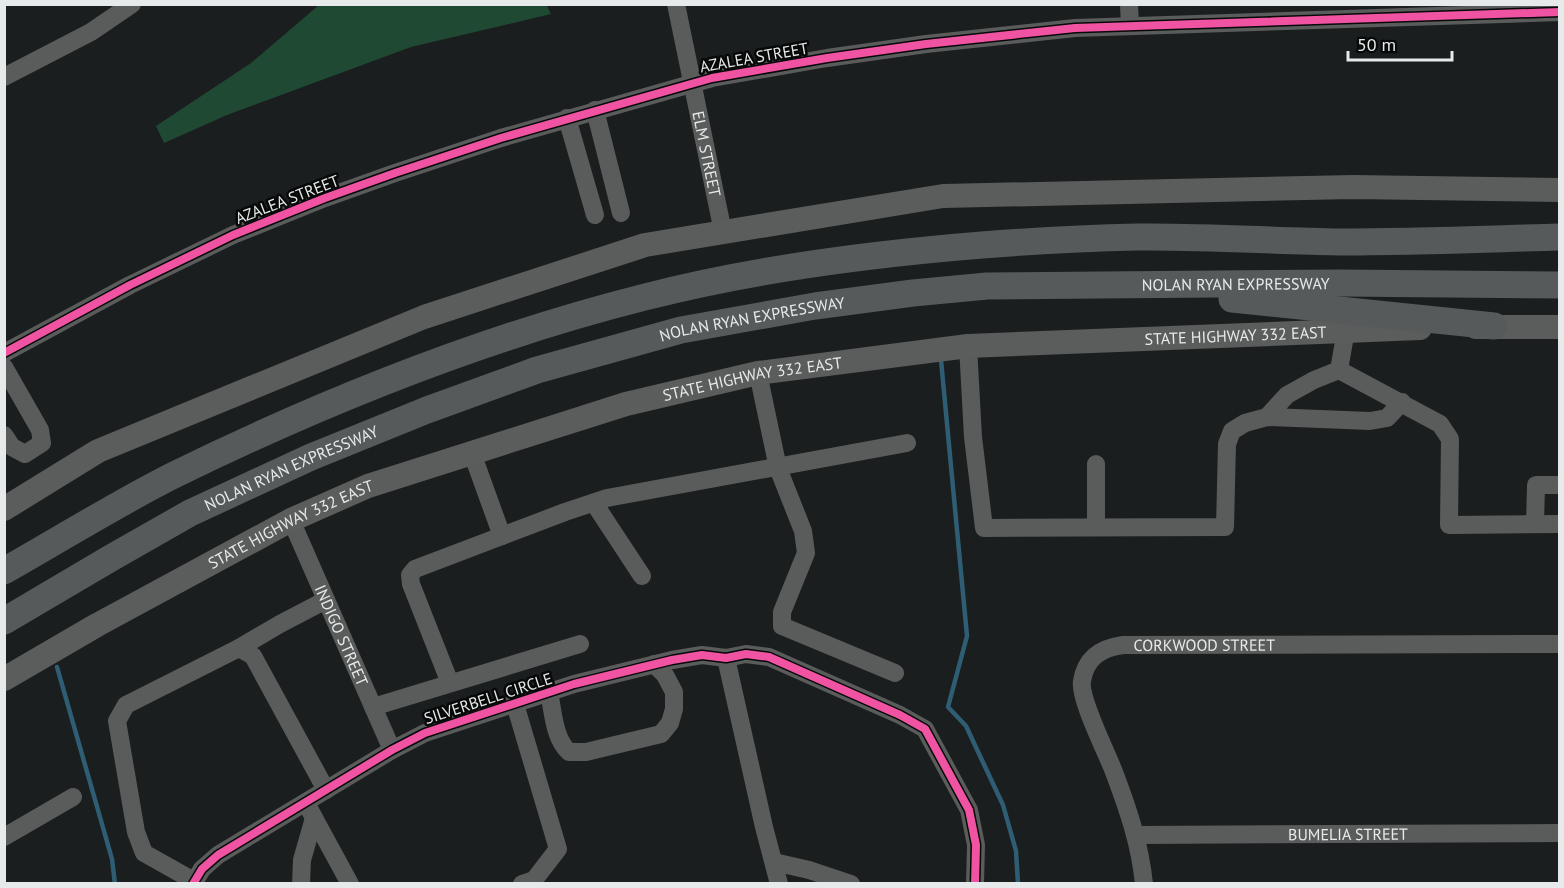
<svg xmlns="http://www.w3.org/2000/svg" width="1564" height="888" viewBox="0 0 1564 888" font-family="'PT Sans',sans-serif">
<style>
.forest{fill:#204934}
.lines{fill:none;stroke-linecap:round;stroke-linejoin:round}
.stream{stroke:#2f5e74;stroke-width:4.5}
.minor{stroke:#5a5b5b;stroke-width:18}
.major{stroke:#5b5c5c;stroke-width:24}
.highway{stroke:#575a5a;stroke-width:27}
.cycleway-casing{stroke:#070909;stroke-width:11}
.cycleway{stroke:#f153a3;stroke-width:8}
.labels{text-anchor:middle;stroke-width:5;stroke-linejoin:round;paint-order:stroke}
.street-label{font-size:16px;fill:#e6eaea;stroke:#070909}
</style>
<rect width="100%" height="100%" fill="#1b1e1e"/>
<!-- forest -->
<path class="forest" d="M 546,4 L 551,14 L 411,47 L 227,115 L 164,143 L 156,126 L 251,63 L 319,5 Z"/>
<g class="lines">
<!-- stream -->
<path class="stream" d="M 941,360 L 967,636 L 948,707 L 966,726 L 1003,805 L 1016,851 L 1018,884
M 57,667 L 112,859 L 115,884"/>
<!-- minor -->
<g class="minor">
<path id="s1" d="M 676,4 L 723,232"/>
<path d="M 1129,4 L 1130,25"/>
<path d="M 4,77 L 91,32 L 132,4"/>
<path d="M 595,110 L 621,213"/>
<path d="M 567,118 L 595,215"/>
<path d="M 968,346 L 973,437 L 984,528 L 1225,527 L 1227,444 L 1232,431 L 1245,423 L 1267,417 L 1370,421 L 1387,418 L 1402,402"/>
<path d="M 4,353 L 130,285 L 233,235 L 325,198 L 395,173 L 501,138 L 712,78 L 827,58 L 926,44 L 1075,28 L 1560,12"/>
<path d="M 4,367 L 40,430 L 42,443 L 25,454 L 12,447 L 4,435"/>
<path d="M 1339,370 L 1346,330"/>
<path d="M 758,373 L 778,468 L 803,531 L 806,553 L 782,612 L 782,626 L 895,673"/>
<path d="M 1267,417 L 1287,395 L 1314,380 L 1339,370 L 1440,424 L 1450,439 L 1449,525 L 1560,524"/>
<path d="M 472,453 L 502,536"/>
<path d="M 1096,464 L 1096,527"/>
<path d="M 594,503 L 642,576"/>
<path id="s2" d="M 291,520 L 392,750"/>
<path d="M 1535,524 L 1536,485 L 1560,485"/>
<path d="M 239,648 L 280,624 L 326,600"/>
<path d="M 726,658 L 764,827 L 779,884"/>
<path d="M 450,683 L 411,584 L 410,575 L 415,569 L 565,512 L 607,498 L 907,443"/>
<path d="M 549,692 C 553,711 554,739 569,752 L 586,752 L 661,734 L 670,723 L 674,709 L 674,692 L 665,675 L 654,664"/>
<path d="M 515,704 L 558,849 L 534,880 L 522,884"/>
<path d="M 373,707 L 580,644"/>
<path d="M 306,803 L 350,884"/>
<path id="s3" d="M 1136,835 L 1560,833"/>
<path d="M 4,837 L 73,797"/>
<path d="M 774,862 L 809,870 L 851,884"/>
<path d="M 194,881 L 144,853 L 136,832 L 117,721 L 126,705 L 239,648 L 253,656 L 326,790"/>
<path d="M 193,884 L 202,869 L 218,855 L 392,750 L 425,733 L 574,684 L 672,660 L 702,655 L 726,658 L 746,654 L 769,657 L 900,715 L 925,729 L 969,810 L 976,845 L 975,884"/>
<path d="M 301,884 L 302,860 L 314,818"/>
<path id="s4" d="M 1144,884 C 1140,844 1128,809 1114,772 C 1107,753 1079,699 1082,681 C 1086,657 1101,648 1123,645 L 1560,644"/>
</g>
<!-- major -->
<g class="major">
<path d="M 1476,327 L 1560,327"/>
<path d="M 4,509 L 98,451 L 424,317 L 645,245 L 943,196 L 1353,187 L 1560,190"/>
<path id="s5" d="M 4,679 L 97,625 L 291,520 L 368,486 L 626,404 L 758,373 L 968,346 L 1420,328"/>
</g>
<!-- highway -->
<g class="highway">
<path d="M 1232,299 L 1494,326"/>
<path d="M 4,571 C 61,539 116,504 174,475 C 325,401 482,338 645,297 C 753,269 871,254 982,245 C 1033,241 1085,238 1137,237 C 1204,236 1272,241 1340,242 C 1413,242 1486,239 1560,237"/>
<path id="s6" d="M 4,621 L 111,558 L 190,513 L 311,457 L 427,410 L 537,370 L 681,330 L 815,306 L 913,293 L 987,286 L 1341,283 L 1560,285"/>
</g>
<defs>
<path id="cycleway" d="M 4,353 L 130,285 L 233,235 L 325,198 L 395,173 L 501,138 L 712,78 L 827,58 L 926,44 L 1075,28 L 1560,12
M 193,884 L 202,869 L 218,855 L 392,750 L 425,733 L 574,684 L 672,660 L 702,655 L 726,658 L 746,654 L 769,657 L 900,715 L 925,729 L 969,810 L 976,845 L 975,884"/>
</defs>
<!-- cycleway casing -->
<use href="#cycleway" class="cycleway-casing"/>
<!-- cycleway -->
<use href="#cycleway" class="cycleway"/>
</g>
<g class="labels">
<!-- street labels -->
<g class="street-label">
<text transform="translate(754 57) rotate(-10)" y="6">AZALEA STREET</text>
<text dy="6" stroke="none"><textPath href="#s1" startOffset="153">ELM STREET</textPath></text>
<text transform="translate(287 199) rotate(-21)" y="6">AZALEA STREET</text>
<text dy="6" stroke="none"><textPath href="#s6" startOffset="1298">NOLAN RYAN EXPRESSWAY</textPath></text>
<text dy="6" stroke="none"><textPath href="#s6" startOffset="812">NOLAN RYAN EXPRESSWAY</textPath></text>
<text dy="6" stroke="none"><textPath href="#s5" startOffset="1298">STATE HIGHWAY 332 EAST</textPath></text>
<text dy="6" stroke="none"><textPath href="#s5" startOffset="812">STATE HIGHWAY 332 EAST</textPath></text>
<text dy="6" stroke="none"><textPath href="#s6" startOffset="326">NOLAN RYAN EXPRESSWAY</textPath></text>
<text dy="6" stroke="none"><textPath href="#s5" startOffset="326">STATE HIGHWAY 332 EAST</textPath></text>
<text dy="6" stroke="none"><textPath href="#s2" startOffset="126">INDIGO STREET</textPath></text>
<text dy="6" stroke="none"><textPath href="#s4" startOffset="354">CORKWOOD STREET</textPath></text>
<text transform="translate(488 698) rotate(-18)" y="6">SILVERBELL CIRCLE</text>
<text dy="6" stroke="none"><textPath href="#s3" startOffset="212">BUMELIA STREET</textPath></text>
</g>
</g>
<!-- border -->
<rect width="1564" height="888" fill="none" stroke="#e6eaea" stroke-width="12"/>
<!-- scale -->
<path d="M1348 51v9h104v-9" fill="none" stroke="#e6eaea" stroke-width="3"/>
<text x="1357" y="51" font-size="18" fill="#e6eaea" stroke="#070909" stroke-width="4.5" paint-order="stroke">50 m</text>
</svg>
